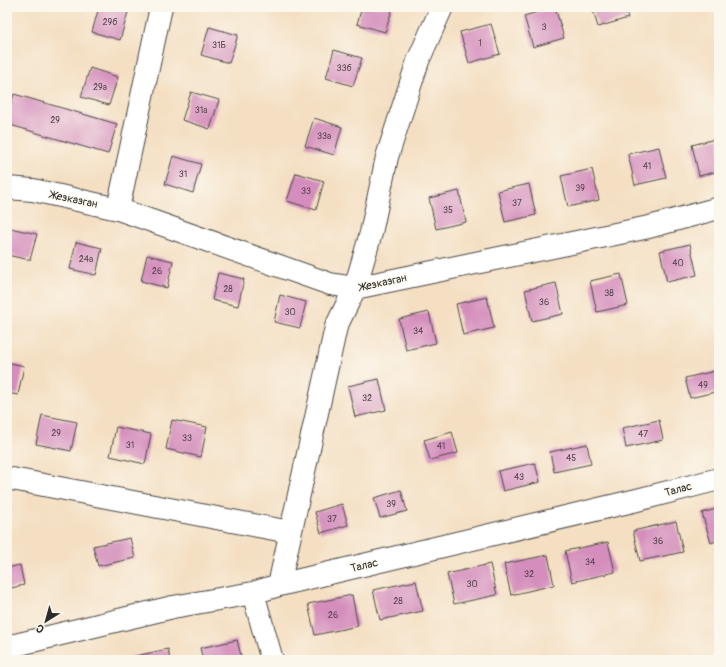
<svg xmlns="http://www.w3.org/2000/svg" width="726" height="667" viewBox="0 0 726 667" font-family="Pangolin,sans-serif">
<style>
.building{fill:#d48dbc}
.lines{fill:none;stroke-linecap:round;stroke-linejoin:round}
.minor-casing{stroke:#494642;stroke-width:24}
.minor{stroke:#fff;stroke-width:22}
.labels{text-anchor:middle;stroke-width:3;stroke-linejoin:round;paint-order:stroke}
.number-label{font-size:9px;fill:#55444f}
.street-label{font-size:11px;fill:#2b2b2b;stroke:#fbf7ec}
</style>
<rect width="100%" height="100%" fill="#fbf7ec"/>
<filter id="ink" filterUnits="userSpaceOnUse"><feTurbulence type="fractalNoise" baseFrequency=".025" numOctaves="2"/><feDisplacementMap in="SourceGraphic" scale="8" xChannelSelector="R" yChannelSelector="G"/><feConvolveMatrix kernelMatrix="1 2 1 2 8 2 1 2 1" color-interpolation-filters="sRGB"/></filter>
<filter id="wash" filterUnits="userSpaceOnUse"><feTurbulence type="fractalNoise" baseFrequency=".012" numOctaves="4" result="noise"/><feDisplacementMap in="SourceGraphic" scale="16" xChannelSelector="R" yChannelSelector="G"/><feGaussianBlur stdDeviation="0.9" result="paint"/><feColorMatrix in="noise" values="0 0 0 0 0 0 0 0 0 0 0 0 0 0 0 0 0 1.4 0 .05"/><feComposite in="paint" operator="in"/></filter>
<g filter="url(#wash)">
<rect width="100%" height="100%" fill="#f4dfc3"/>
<g id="blocks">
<!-- building -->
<path class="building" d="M 99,7 L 113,7 L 128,12 L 120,40 L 92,32 Z
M 362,7 L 393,7 L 385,32 L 357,24 Z
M 555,7 L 564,38 L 533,47 L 524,16 Z
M 592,7 L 625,7 L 628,18 L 598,27 Z
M 664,7 L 676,7 L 665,11 Z
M 491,24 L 500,54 L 469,63 L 460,32 Z
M 209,27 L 238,35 L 229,63 L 201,55 Z
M 334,50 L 362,58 L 353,86 L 326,78 Z
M 90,68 L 118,77 L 109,105 L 81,97 Z
M 191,92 L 219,100 L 210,129 L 182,120 Z
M 14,94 L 117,124 L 108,154 L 7,124 L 7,116 Z
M 314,118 L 342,127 L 334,155 L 305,146 Z
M 719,138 L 719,171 L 699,176 L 692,145 Z
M 659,147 L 666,178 L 635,185 L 628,154 Z
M 173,156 L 201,164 L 193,193 L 165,184 Z
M 592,169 L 599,200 L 568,207 L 561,176 Z
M 296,173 L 324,181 L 316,210 L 287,201 Z
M 529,184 L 536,215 L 505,222 L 498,191 Z
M 459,191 L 466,222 L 436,229 L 429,198 Z
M 10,228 L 37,234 L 30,260 L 7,255 L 7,242 Z
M 76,242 L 102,248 L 96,275 L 70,269 Z
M 690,244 L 697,275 L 667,282 L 660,251 Z
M 147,255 L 173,261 L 167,288 L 141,281 Z
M 218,273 L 244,279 L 238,306 L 212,300 Z
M 621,274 L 628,305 L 597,312 L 590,281 Z
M 556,283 L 563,314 L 532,321 L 525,290 Z
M 280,295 L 306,302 L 300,328 L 274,322 Z
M 487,297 L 494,328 L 463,335 L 456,304 Z
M 429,312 L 436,343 L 406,350 L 399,319 Z
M 7,362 L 24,366 L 18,395 L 7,393 Z
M 719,370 L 719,391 L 690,398 L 685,378 Z
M 379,379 L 386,410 L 355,417 L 348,386 Z
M 42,415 L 77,422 L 71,451 L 36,444 Z
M 172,420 L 207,427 L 201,457 L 166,449 Z
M 659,420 L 663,440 L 626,448 L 622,428 Z
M 116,427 L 151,434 L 145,464 L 110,456 Z
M 452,432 L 458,453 L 430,460 L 424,440 Z
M 587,444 L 591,464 L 554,472 L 550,452 Z
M 535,463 L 540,482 L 503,491 L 498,471 Z
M 401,490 L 407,511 L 380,518 L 374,498 Z
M 342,504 L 348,525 L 321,533 L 315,512 Z
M 719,508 L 719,540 L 711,543 L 702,513 Z
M 676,521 L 683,552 L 640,561 L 633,531 Z
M 130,538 L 135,558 L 98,566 L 93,546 Z
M 608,542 L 615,572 L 572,582 L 565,551 Z
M 548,555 L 554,585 L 511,595 L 504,564 Z
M 490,564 L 497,595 L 454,604 L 447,574 Z
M 20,565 L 24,585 L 7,589 L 7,568 Z
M 416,581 L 423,611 L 380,620 L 373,590 Z
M 352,595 L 358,626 L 315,635 L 308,604 Z
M 237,640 L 242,660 L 203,660 L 200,648 Z
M 168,649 L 170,660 L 131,660 L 131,657 Z"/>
</g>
</g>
<g filter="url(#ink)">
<use href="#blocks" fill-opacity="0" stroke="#494642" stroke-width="1"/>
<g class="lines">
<defs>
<path id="minor" d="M 7,188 L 33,190 L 118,209 L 330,284 L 355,288 L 649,227 L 719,208
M 118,209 L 161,7
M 7,478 L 290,532
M 279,585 L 336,327 L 355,288 L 371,233 L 387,157 L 418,61 L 442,7
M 253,593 L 272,660
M 7,647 L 173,607 L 253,593 L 279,585 L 637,500 L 719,479"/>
</defs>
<!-- minor casing -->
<use href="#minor" class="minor-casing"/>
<!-- minor -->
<use href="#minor" class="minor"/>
</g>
</g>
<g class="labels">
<!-- number labels -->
<g class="number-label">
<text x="110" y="25">29б</text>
<text x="544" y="30">3</text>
<text x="480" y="46">1</text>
<text x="219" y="48">31Б</text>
<text x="344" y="71">33б</text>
<text x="100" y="90">29а</text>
<text x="201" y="113">31а</text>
<text x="55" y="123">29</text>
<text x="324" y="139">33а</text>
<text x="647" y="169">41</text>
<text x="183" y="177">31</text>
<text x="580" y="191">39</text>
<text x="306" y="194">33</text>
<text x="517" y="206">37</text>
<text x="448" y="213">35</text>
<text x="86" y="262">24а</text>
<text x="678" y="266">40</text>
<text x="157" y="274">26</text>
<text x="228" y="292">28</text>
<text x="609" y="296">38</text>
<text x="544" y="305">36</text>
<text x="290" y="315">30</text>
<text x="418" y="334">34</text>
<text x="703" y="388">49</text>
<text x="367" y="401">32</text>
<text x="56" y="436">29</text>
<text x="643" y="437">47</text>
<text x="187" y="441">33</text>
<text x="130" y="448">31</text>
<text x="441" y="449">41</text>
<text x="571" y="461">45</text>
<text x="519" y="480">43</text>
<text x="391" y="507">39</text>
<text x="332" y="522">37</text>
<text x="658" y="544">36</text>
<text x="590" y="565">34</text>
<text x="529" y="577">32</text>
<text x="472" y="587">30</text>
<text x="398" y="604">28</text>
<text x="333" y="618">26</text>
</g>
<!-- street labels -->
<g class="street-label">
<text transform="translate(74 199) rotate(12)" y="4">Жезказган</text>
<text transform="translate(383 282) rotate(-12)" y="4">Жезказган</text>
<text transform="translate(678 489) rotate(-15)" y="4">Талас</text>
<text transform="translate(364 565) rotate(-13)" y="4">Талас</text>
</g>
</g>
<!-- margin -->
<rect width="726" height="667" fill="none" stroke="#fbf7ec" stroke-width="24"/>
<!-- north arrow -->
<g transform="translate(46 621) rotate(217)" stroke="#fbf7ec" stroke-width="3" paint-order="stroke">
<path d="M0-3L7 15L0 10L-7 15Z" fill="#2b2b2b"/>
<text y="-6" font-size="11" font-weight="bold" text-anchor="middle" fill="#2b2b2b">С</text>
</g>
</svg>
